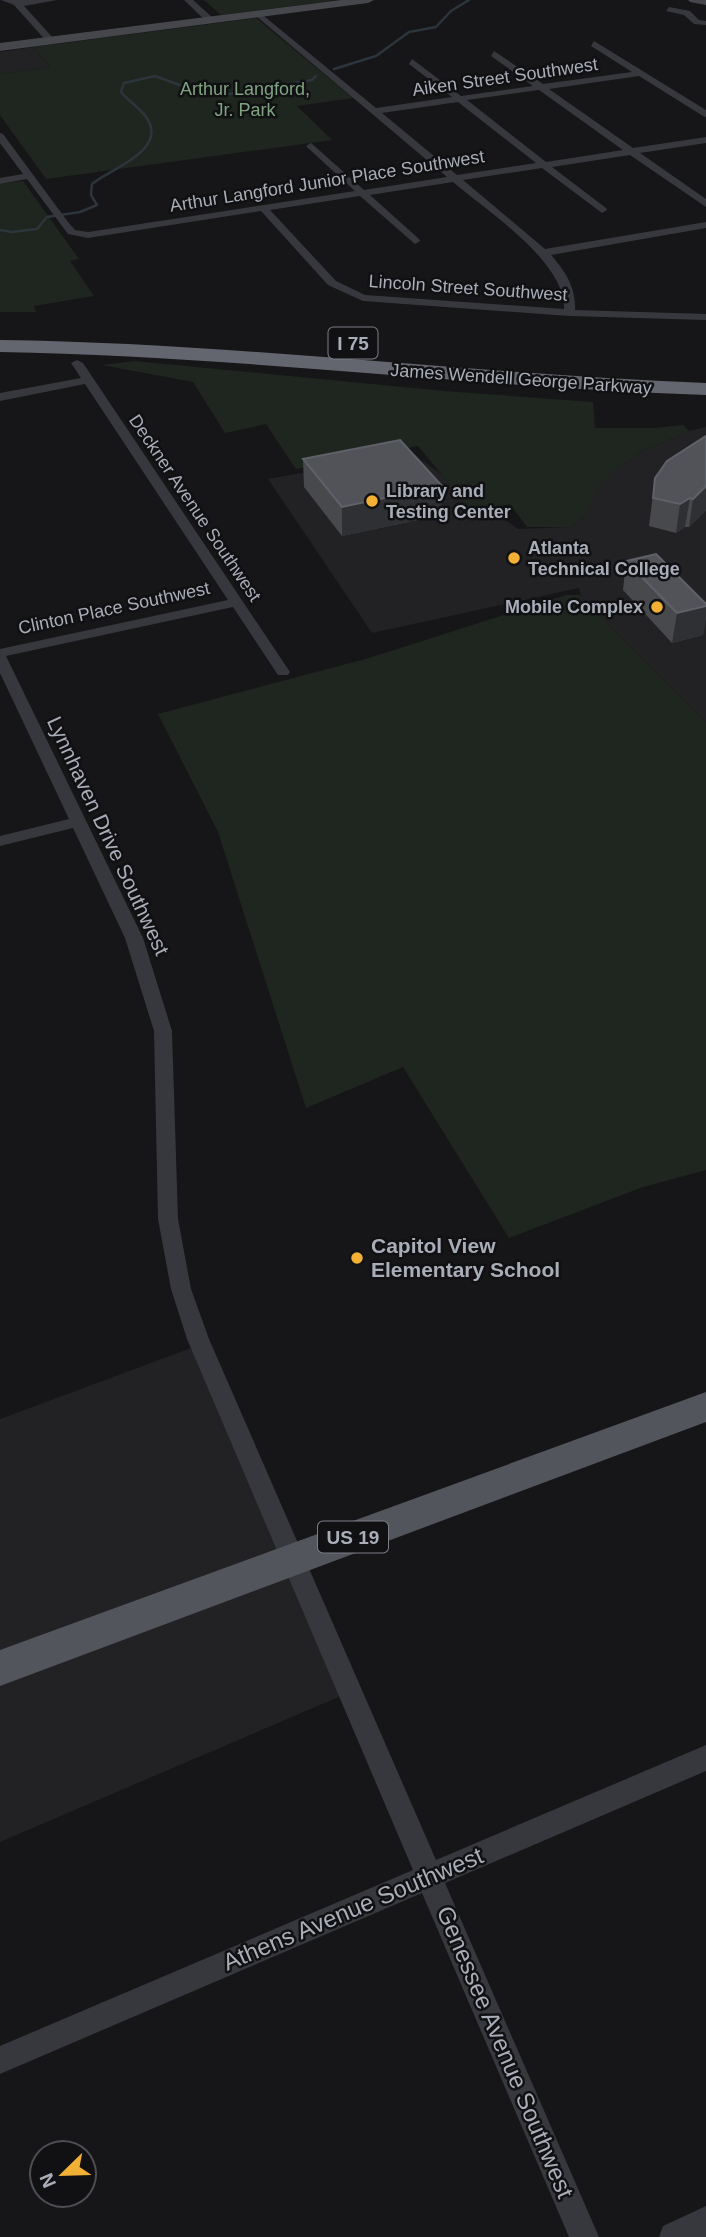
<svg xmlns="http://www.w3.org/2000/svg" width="706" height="2237" viewBox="0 0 706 2237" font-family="Helvetica,sans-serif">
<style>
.built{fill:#222225}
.green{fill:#1e261f}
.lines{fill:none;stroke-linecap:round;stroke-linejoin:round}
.stream{stroke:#2c353c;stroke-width:2.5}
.minor{fill:#37383d;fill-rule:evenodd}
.secondary{fill:#45474d;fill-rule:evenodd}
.primary{fill:#53555c;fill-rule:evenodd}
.motorway{fill:#63666e;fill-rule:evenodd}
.wall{fill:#47494d}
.shaded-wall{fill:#2f3033}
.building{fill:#525359;stroke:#5f6168;stroke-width:2}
.poi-dot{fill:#f2b134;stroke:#111113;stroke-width:2.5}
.labels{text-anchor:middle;stroke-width:5;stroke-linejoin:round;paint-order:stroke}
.far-street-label{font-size:18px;fill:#a8adb8;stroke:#111113}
.far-park-label{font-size:18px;fill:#7fa381;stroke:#111113}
.far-poi-label{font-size:18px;font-weight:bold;fill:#a8adb8;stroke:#111113;text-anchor:start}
.shield{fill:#111113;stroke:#7b7e86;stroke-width:2}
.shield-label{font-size:19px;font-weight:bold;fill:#a8adb8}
.street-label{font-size:21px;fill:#a8adb8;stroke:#111113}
.poi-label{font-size:21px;font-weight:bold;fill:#a8adb8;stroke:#111113;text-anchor:start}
.near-street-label{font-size:24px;fill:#a8adb8;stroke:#111113}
</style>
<rect width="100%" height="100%" fill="#161618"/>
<!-- built -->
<path class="built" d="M 34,47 L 50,67 L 0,74 L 0,52 Z
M 706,427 L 706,722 L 581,597 L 579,588 L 372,633 L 268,479 L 412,453 L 518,529 L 570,527 L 584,517 L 602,481 L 640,452 L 689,431 Z
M 202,1344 L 355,1690 L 0,1842 L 0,1419 Z"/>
<!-- green -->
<path class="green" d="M 204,0 L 337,0 L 221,15 Z
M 256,18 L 353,98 L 297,106 L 332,140 L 46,179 L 0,115 L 0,74 L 50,67 L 34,47 Z
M 23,181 L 79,259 L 70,261 L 94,296 L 34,306 L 36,312 L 0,312 L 0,184 Z
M 134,361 L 444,391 L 593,402 L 595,428 L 655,428 L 683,425 L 689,431 L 640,452 L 603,481 L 584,517 L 570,527 L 527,527 L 510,504 L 473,512 L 418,446 L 296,469 L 266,424 L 225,433 L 193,382 L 102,365 Z
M 566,595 L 579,595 L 706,722 L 706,1170 L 643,1187 L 509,1238 L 403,1067 L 306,1108 L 218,832 L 158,714 L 369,658 Z"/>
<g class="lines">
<!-- stream -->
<path class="stream" d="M 334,69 L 376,56 L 409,32 L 436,27 L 451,11 L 469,0
M 0,230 L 12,232 L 37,229 L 47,217 L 80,212 L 97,205 L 91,195 L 92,184 C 110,169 166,151 148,120 C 142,109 129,102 121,92 L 124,83 L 155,76 L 193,90 L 229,94 L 312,80 L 316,76"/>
<!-- minor -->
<path class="minor" d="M 1,0 L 57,0 L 24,6 L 54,39 L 54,43 L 48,43 L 14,5 Z
M 184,0 L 193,0 L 213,18 L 213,22 L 207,22 Z
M 669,7 L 690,11 L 699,20 L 706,21 L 706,25 L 694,24 L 684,15 L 666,11 Z
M 259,12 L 376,108 L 452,97 L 409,64 L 412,59 L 461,96 L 533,86 L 491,56 L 494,51 L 543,84 L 632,72 L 591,46 L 594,41 L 706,110 L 706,117 L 703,116 L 639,76 L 549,89 L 633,148 L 706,137 L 706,143 L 640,153 L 706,199 L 706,207 L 630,155 L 552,167 L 606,208 L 607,210 L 602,213 L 542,168 L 463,180 L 545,249 L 706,222 L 706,228 L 551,255 C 565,271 576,287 575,310 L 706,314 L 706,320 L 569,316 L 363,301 L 328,285 L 261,211 L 88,238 L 68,234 L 27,179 L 0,184 L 0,178 L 23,174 L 0,143 L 0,133 L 3,134 L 68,222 L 75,230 L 88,232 L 355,191 L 308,148 L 306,146 L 311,143 L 364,190 L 447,177 L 256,16 ZM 539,90 L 623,150 L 546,162 L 467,100 ZM 458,102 L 536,163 L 457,175 L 382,113 ZM 453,182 C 487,211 566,262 564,309 L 365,295 L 336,281 L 270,210 L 360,196 L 415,244 L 420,241 L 419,239 L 370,195 Z
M 77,360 L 83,363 L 290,672 L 288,675 L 278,675 L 233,607 L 6,656 L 143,938 L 172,1031 L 178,1219 L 191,1289 L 209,1339 L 436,1860 L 706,1745 L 706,1771 L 445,1883 L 599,2237 L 569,2237 L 422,1893 L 0,2074 L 0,2046 L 413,1870 L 187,1339 L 171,1289 L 158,1219 L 154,1031 L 125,938 L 73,828 L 0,846 L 0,836 L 69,819 L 0,673 L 0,649 L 228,600 L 85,384 L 0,401 L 0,393 L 81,378 L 71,363 Z
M 706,2206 L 706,2237 L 659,2237 L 663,2226 Z"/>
<!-- secondary -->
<path class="secondary" d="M 341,0 L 374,0 L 368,3 L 0,51 L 0,43 Z
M 688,0 L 706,0 L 706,5 L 690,2 Z"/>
<!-- primary -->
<path class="primary" d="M 706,1392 L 706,1422 L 0,1686 L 0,1650 Z"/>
<!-- motorway -->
<path class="motorway" d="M 0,340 C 236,343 470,374 706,383 L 706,395 C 470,387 236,356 0,352 Z"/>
</g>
<!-- wall -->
<path class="wall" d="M 706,436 L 706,510 L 689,527 L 685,527 L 676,533 L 649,526 L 655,478 Z
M 303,459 L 441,515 L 342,536 L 304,487 Z
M 626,561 L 706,604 L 706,616 L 703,635 L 672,643 L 623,590 Z"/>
<!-- shaded-wall -->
<path class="shaded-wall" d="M 442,486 L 441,515 L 342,536 L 342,507 Z
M 706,486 L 706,510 L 689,527 L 693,499 Z
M 690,498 L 685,527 L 676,533 L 680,504 Z
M 706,606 L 706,616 L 703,635 L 672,643 L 677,613 Z"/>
<!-- building -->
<path class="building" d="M 706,436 L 706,486 L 693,499 L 690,498 L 680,504 L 653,498 L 655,478 L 667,461 Z
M 400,440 L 442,486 L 342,507 L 303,459 Z
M 656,554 L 706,604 L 706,606 L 677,613 L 626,561 Z"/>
<!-- markers -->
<g class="poi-dot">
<circle cx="372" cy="501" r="7"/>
<circle cx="514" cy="558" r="7"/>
<circle cx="657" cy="607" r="7"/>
<circle cx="357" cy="1258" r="7"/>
</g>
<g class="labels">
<!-- far-street labels -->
<g class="far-street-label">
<text transform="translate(505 77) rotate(-8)" y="6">Aiken Street Southwest</text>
<text transform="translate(327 181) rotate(-9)" y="6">Arthur Langford Junior Place Southwest</text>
<text transform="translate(468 288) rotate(4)" y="6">Lincoln Street Southwest</text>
<text transform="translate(521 379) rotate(4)" y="6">James Wendell George Parkway</text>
<text transform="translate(195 508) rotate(56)" y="6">Deckner Avenue Southwest</text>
<text transform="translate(114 608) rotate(-12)" y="6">Clinton Place Southwest</text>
</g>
<!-- far-park labels -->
<g class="far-park-label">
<text x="245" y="95">Arthur Langford,<tspan x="245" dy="21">Jr. Park</tspan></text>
</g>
<!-- far-poi labels -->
<g class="far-poi-label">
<text x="386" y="497">Library and<tspan x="386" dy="21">Testing Center</tspan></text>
<text x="528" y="554">Atlanta<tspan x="528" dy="21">Technical College</tspan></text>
<text x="643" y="613" text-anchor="end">Mobile Complex</text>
</g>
<!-- shield labels -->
<g class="shield">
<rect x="328.5" y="327.5" width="49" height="31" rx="5"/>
<rect x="318" y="1521.5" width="70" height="31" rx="5"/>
</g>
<g class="shield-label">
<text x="353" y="350">I 75</text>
<text x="353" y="1544">US 19</text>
</g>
<!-- street labels -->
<g class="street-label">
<text transform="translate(108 836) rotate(65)" y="7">Lynnhaven Drive Southwest</text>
</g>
<!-- poi labels -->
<g class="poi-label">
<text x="371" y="1253">Capitol View<tspan x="371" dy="24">Elementary School</tspan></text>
</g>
<!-- near-street labels -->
<g class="near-street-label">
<text transform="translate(353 1909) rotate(-23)" y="8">Athens Avenue Southwest</text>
<text transform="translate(505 2052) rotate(67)" y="8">Genessee Avenue Southwest</text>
</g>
</g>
<!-- north arrow -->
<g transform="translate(63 2174) rotate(247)"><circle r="33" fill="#111113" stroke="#4d4f55" stroke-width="2"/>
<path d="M0-5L12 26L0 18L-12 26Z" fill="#f2b134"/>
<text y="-10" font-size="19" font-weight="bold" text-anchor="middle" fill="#a8adb8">N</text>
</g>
</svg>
